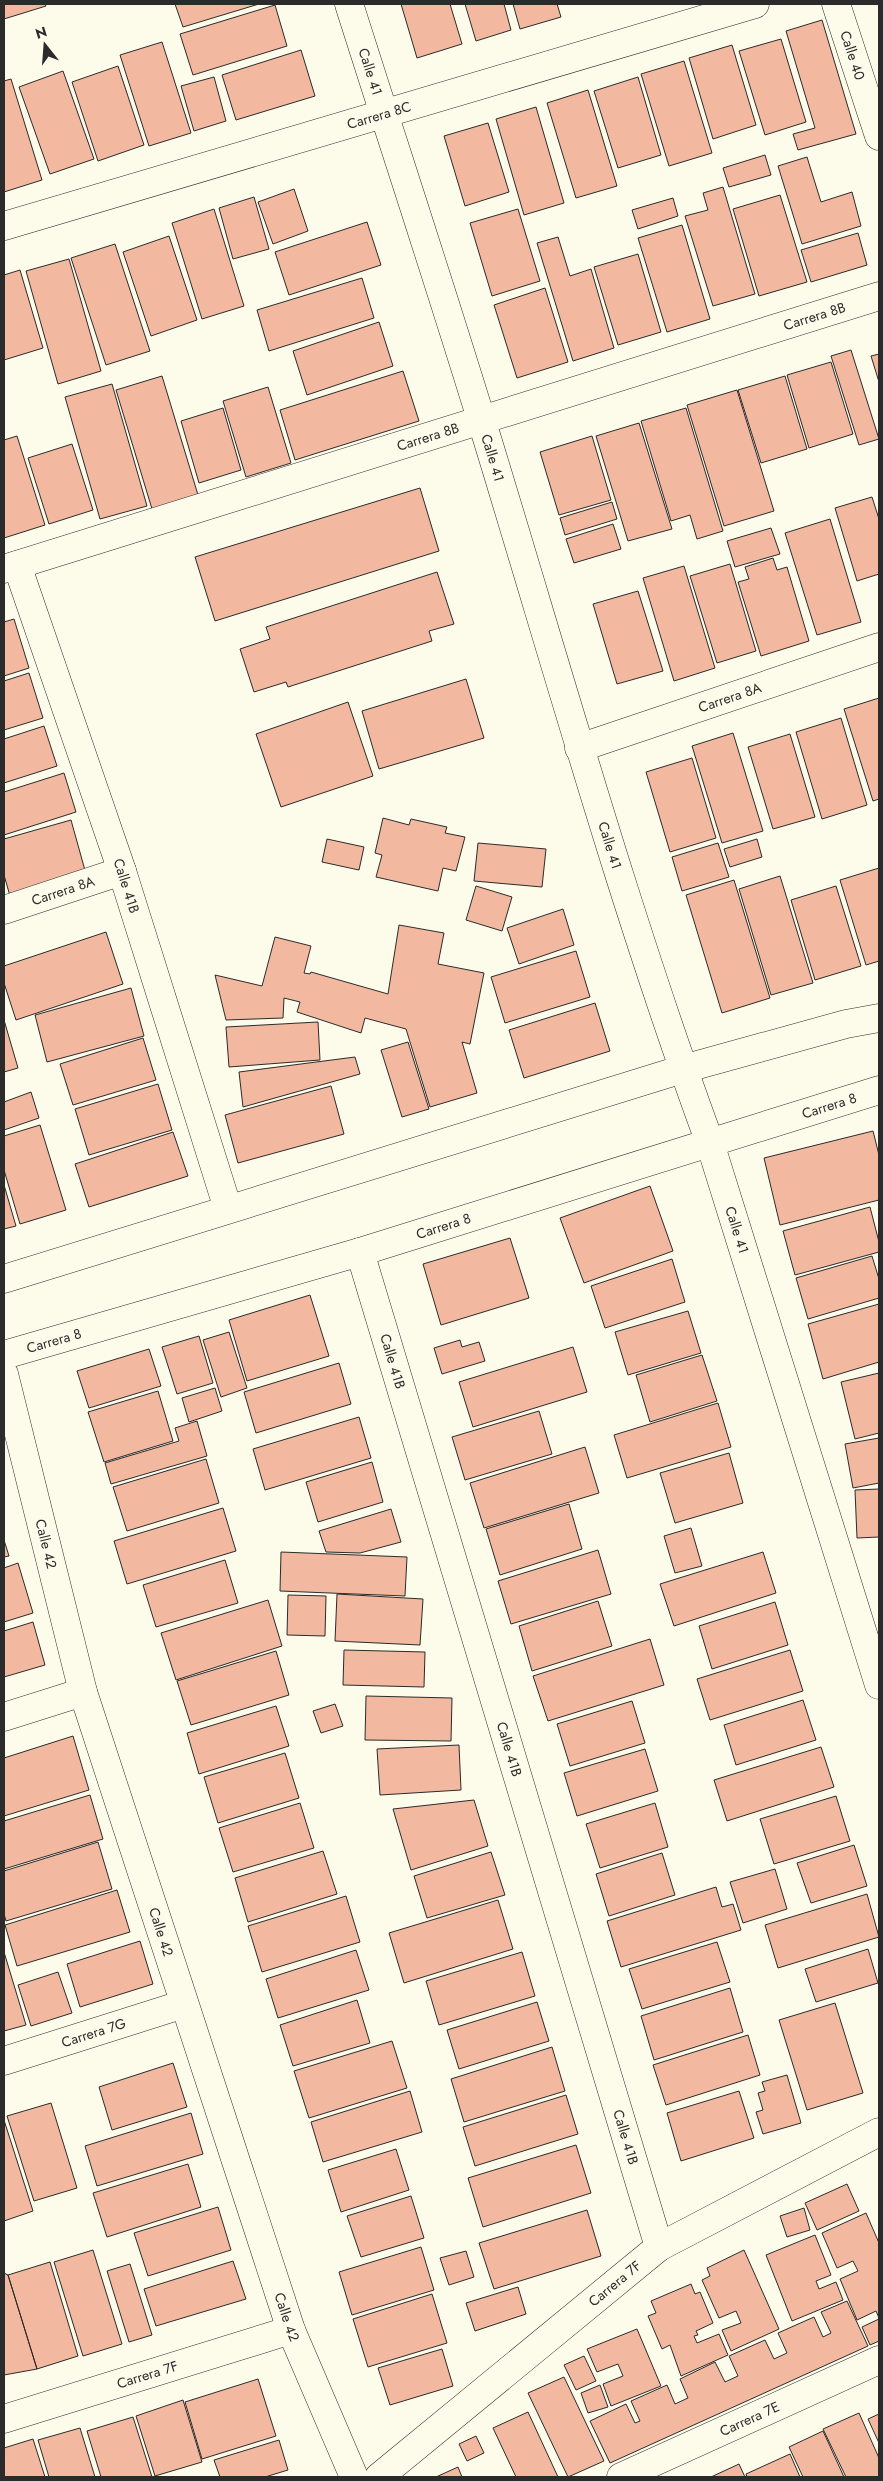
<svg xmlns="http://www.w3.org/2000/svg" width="883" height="2481" viewBox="0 0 883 2481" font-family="Jost,sans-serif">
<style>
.building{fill:#f2b8a0;stroke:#2b2b2b}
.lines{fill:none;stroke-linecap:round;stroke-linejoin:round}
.minor-casing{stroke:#2b2b2b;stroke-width:29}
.minor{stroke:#fdfbea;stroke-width:28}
.labels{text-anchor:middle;stroke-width:4;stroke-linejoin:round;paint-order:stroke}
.street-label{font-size:14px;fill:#2b2b2b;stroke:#fdfbea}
</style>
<rect width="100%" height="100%" fill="#fdfbea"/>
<!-- building -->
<path class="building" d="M 4,4 L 45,4 L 46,6 L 4,19 Z
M 175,4 L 259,4 L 183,27 Z
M 401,4 L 450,4 L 462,44 L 417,58 Z
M 465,4 L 504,4 L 511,30 L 476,41 Z
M 513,4 L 557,4 L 561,17 L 520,29 Z
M 275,5 L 287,46 L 193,75 L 180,34 Z
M 822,20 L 856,134 L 798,150 L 793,134 L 815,128 L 786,31 Z
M 781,39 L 806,122 L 765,135 L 739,51 Z
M 162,42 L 191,133 L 149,146 L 120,55 Z
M 732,45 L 756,125 L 713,139 L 689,58 Z
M 301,50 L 315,96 L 236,120 L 222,75 Z
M 684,61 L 712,153 L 669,166 L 641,74 Z
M 118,66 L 144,145 L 98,161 L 72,82 Z
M 63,71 L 94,159 L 50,174 L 19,87 Z
M 214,77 L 226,121 L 194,131 L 181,86 Z
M 638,77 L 661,155 L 618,168 L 594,91 Z
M 11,79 L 42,180 L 4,192 L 4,81 Z
M 588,90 L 617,186 L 576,198 L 547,103 Z
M 536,107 L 564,203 L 524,215 L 496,119 Z
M 488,123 L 509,192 L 465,206 L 444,136 Z
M 765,155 L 771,175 L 729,187 L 723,168 Z
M 807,157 L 821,202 L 852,192 L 861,226 L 802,244 L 778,166 Z
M 723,187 L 755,294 L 713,306 L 685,216 L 708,210 L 703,193 Z
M 294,189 L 308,231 L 273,244 L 258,202 Z
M 780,195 L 807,282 L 759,296 L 733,209 Z
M 254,197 L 269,249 L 233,259 L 219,208 Z
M 673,198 L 678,216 L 638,229 L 632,210 Z
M 214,209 L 244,306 L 202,319 L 172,223 Z
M 518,209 L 540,281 L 492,296 L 470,223 Z
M 367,222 L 381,265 L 289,295 L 275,252 Z
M 682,225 L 710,319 L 667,332 L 638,238 Z
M 858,233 L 867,265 L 811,282 L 801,250 Z
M 169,236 L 197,320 L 151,336 L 123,252 Z
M 558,237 L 570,276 L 591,269 L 614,348 L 573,361 L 537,243 Z
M 115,244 L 150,351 L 106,365 L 71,258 Z
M 638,254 L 661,332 L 618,345 L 594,267 Z
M 69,259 L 101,371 L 58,384 L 26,271 Z
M 20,270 L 43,348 L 4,360 L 4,275 Z
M 362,278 L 374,318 L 269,351 L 257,310 Z
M 545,288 L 568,362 L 517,378 L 494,305 Z
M 379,322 L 393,366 L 307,395 L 293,351 Z
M 851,350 L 879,439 L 859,445 L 831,356 Z
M 879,354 L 879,382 L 871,356 Z
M 831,362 L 853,434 L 809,448 L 787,375 Z
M 403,371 L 419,421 L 295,460 L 280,410 Z
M 162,376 L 198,495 L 152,509 L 116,390 Z
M 785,376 L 807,449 L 761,463 L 738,390 Z
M 112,384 L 147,506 L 100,519 L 65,397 Z
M 268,387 L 291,463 L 246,477 L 223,401 Z
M 737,390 L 774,511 L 724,526 L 687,405 Z
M 223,408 L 241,470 L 199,483 L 181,421 Z
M 686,408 L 723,531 L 697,539 L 690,515 L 671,521 L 641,421 Z
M 639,423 L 672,529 L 628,541 L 596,436 Z
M 17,436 L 45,525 L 4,538 L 4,440 Z
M 592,436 L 611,500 L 559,515 L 540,452 Z
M 72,444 L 93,510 L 49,524 L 28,458 Z
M 420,488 L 439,551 L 215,621 L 195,557 Z
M 872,497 L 879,519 L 879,574 L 857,581 L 835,508 Z
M 612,502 L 617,519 L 565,535 L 560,518 Z
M 830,519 L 861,622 L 817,635 L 785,533 Z
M 613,524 L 621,549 L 574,563 L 566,539 Z
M 771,528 L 780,554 L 735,567 L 727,541 Z
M 773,558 L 777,570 L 787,567 L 809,641 L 761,656 L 738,582 L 749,579 L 745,567 Z
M 730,564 L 756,651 L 717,663 L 690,576 Z
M 684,566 L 715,668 L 674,681 L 643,578 Z
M 437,572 L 454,624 L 429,631 L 432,641 L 288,687 L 286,682 L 254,692 L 240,649 L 270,639 L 266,627 Z
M 638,591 L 663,671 L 617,684 L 593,604 Z
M 14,619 L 29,668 L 4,676 L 4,622 Z
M 29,673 L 43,718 L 4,730 L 4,681 Z
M 466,679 L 484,738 L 379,769 L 362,711 Z
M 879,698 L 879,799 L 873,801 L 844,709 Z
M 348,702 L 373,776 L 281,807 L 256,734 Z
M 841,718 L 867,805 L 822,819 L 796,732 Z
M 44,726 L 57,766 L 4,783 L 4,739 Z
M 733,733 L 763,831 L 722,843 L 692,746 Z
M 790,734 L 815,817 L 773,829 L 748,747 Z
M 692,758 L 716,838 L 670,852 L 646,772 Z
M 64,773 L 76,812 L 4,835 L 4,792 Z
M 383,818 L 409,825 L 411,819 L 447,827 L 445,833 L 465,837 L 456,871 L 443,868 L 438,891 L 376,877 L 382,855 L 375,853 Z
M 71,820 L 86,874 L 10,896 L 4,875 L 4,839 Z
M 327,839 L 364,847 L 359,870 L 322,862 Z
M 757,839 L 762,857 L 730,867 L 724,849 Z
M 478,843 L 546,849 L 542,887 L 474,881 Z
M 718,843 L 729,877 L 682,891 L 672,857 Z
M 879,868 L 879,961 L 866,965 L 840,880 Z
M 780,876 L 813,983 L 771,995 L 739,889 Z
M 734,880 L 770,998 L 722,1013 L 686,895 Z
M 476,886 L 512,897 L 502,931 L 466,920 Z
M 836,886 L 861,966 L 815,980 L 791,900 Z
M 563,909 L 574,945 L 519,964 L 507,928 Z
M 399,925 L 444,933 L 438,964 L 484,973 L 470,1044 L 462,1042 L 477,1093 L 430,1107 L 406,1029 L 365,1018 L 361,1033 L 297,1012 L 300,1002 L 284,998 L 283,1018 L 226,1020 L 215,975 L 262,986 L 275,937 L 311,946 L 304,973 L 310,974 L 311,972 L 388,994 Z
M 106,932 L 123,984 L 16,1020 L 4,983 L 4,966 Z
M 576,951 L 590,997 L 505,1023 L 491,977 Z
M 131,988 L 144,1036 L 47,1062 L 35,1015 Z
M 595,1003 L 610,1051 L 524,1078 L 509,1030 Z
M 4,1020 L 18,1068 L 4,1072 Z
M 318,1022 L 320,1060 L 229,1067 L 226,1027 Z
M 143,1038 L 156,1080 L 73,1105 L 60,1064 Z
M 408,1042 L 429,1109 L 402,1117 L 381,1050 Z
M 355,1057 L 360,1074 L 243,1107 L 239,1072 Z
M 158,1084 L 172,1130 L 89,1155 L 75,1109 Z
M 331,1086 L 344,1134 L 238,1163 L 225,1115 Z
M 31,1092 L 39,1118 L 4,1130 L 4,1102 Z
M 40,1125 L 66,1210 L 20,1224 L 4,1170 L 4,1136 Z
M 873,1131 L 879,1155 L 879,1200 L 780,1225 L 764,1158 Z
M 173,1132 L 188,1176 L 89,1207 L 75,1164 Z
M 4,1185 L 16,1226 L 4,1229 Z
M 650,1186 L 673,1251 L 584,1283 L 560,1218 Z
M 870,1207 L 879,1242 L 879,1252 L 795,1275 L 783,1231 Z
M 510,1238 L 529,1298 L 441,1325 L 423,1264 Z
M 872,1256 L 879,1279 L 879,1298 L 808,1319 L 796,1278 Z
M 672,1259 L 685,1302 L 605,1328 L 591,1286 Z
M 310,1295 L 329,1356 L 247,1381 L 229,1320 Z
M 879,1304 L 879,1362 L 823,1379 L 808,1324 Z
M 688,1311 L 701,1353 L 628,1375 L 615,1332 Z
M 229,1332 L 247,1388 L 221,1397 L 203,1340 Z
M 199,1336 L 213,1383 L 177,1394 L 162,1347 Z
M 460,1340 L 462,1347 L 479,1342 L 485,1361 L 442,1374 L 434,1348 Z
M 573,1347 L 587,1392 L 473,1427 L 459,1382 Z
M 149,1349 L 161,1386 L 89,1408 L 77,1371 Z
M 702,1355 L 717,1401 L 650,1422 L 636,1375 Z
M 339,1363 L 351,1404 L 256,1433 L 244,1392 Z
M 879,1373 L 879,1433 L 855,1439 L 841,1382 Z
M 215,1388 L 222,1411 L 189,1422 L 182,1398 Z
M 158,1391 L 173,1441 L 104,1462 L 88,1412 Z
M 718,1403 L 731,1447 L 627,1478 L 614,1435 Z
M 539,1411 L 552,1454 L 465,1480 L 452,1437 Z
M 359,1417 L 371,1458 L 265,1490 L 253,1449 Z
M 197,1421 L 207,1456 L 111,1484 L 105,1463 L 179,1441 L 175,1428 Z
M 879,1438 L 879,1483 L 853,1488 L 845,1444 Z
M 585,1447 L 599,1493 L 484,1528 L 470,1483 Z
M 729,1453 L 743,1503 L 675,1523 L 660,1473 Z
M 206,1459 L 219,1503 L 127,1531 L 113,1487 Z
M 372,1462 L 383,1502 L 318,1522 L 306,1482 Z
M 879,1489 L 879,1537 L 857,1538 L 855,1490 Z
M 569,1504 L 582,1549 L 500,1575 L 486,1529 Z
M 223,1508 L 236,1551 L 127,1584 L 114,1541 Z
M 391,1509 L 401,1542 L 360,1553 L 326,1552 L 319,1531 Z
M 691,1528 L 702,1566 L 675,1573 L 664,1536 Z
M 4,1540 L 9,1556 L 4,1557 Z
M 598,1550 L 611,1594 L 511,1624 L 498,1581 Z
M 281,1552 L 407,1557 L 405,1596 L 280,1591 Z
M 763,1552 L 776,1593 L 674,1626 L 660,1584 Z
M 225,1560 L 238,1603 L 156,1627 L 143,1585 Z
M 18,1563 L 33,1613 L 4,1622 L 4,1568 Z
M 337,1594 L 423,1599 L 420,1645 L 335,1641 Z
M 288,1595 L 326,1596 L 325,1636 L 287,1635 Z
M 268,1600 L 282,1646 L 176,1680 L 161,1633 Z
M 598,1601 L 612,1646 L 532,1671 L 519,1626 Z
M 775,1602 L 788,1645 L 712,1669 L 699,1626 Z
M 33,1622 L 45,1665 L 4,1677 L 4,1631 Z
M 650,1639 L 664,1685 L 548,1721 L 533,1676 Z
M 344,1650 L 425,1652 L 424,1687 L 343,1685 Z
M 790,1650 L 803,1691 L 710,1720 L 697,1679 Z
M 276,1651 L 289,1695 L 191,1725 L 177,1681 Z
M 366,1696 L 452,1698 L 451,1741 L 365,1740 Z
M 803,1700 L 816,1740 L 736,1765 L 724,1725 Z
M 632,1701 L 645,1743 L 570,1766 L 557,1724 Z
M 335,1704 L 343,1726 L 321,1733 L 313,1711 Z
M 276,1706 L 289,1746 L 199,1774 L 187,1733 Z
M 73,1736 L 89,1790 L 4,1816 L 4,1758 Z
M 459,1745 L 461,1790 L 380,1795 L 377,1749 Z
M 821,1747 L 834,1787 L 727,1821 L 714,1780 Z
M 645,1749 L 658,1791 L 577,1816 L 564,1773 Z
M 285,1753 L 299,1798 L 218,1823 L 204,1777 Z
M 90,1795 L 103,1839 L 4,1869 L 4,1821 Z
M 836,1796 L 850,1841 L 774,1864 L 760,1819 Z
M 474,1800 L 488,1846 L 411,1870 L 393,1809 Z
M 300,1803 L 314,1848 L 233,1872 L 219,1828 Z
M 655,1803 L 668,1847 L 600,1868 L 586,1824 Z
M 98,1842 L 112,1889 L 6,1921 L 4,1914 L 4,1871 Z
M 854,1845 L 867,1886 L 811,1903 L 797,1863 Z
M 323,1851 L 337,1894 L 248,1922 L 235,1878 Z
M 491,1852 L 505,1895 L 427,1918 L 414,1876 Z
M 662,1853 L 675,1895 L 609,1916 L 596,1874 Z
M 775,1869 L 787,1909 L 743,1923 L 730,1882 Z
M 716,1887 L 722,1907 L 733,1904 L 741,1930 L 621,1967 L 607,1921 Z
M 117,1890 L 130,1932 L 17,1966 L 5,1925 Z
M 867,1894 L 879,1937 L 778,1968 L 765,1925 Z
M 346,1896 L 360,1942 L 262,1972 L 248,1926 Z
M 498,1900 L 513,1949 L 404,1983 L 389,1933 Z
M 140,1941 L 153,1984 L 80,2007 L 67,1964 Z
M 717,1942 L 730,1982 L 642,2009 L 629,1969 Z
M 868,1949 L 878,1983 L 816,2002 L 805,1969 Z
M 356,1950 L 369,1990 L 278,2018 L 266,1979 Z
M 4,1952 L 26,2025 L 4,2031 Z
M 522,1952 L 535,1996 L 439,2025 L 426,1981 Z
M 58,1972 L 72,2013 L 31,2026 L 18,1985 Z
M 730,1988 L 743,2032 L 654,2060 L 641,2016 Z
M 357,2000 L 370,2043 L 293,2066 L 280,2025 Z
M 537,2002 L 549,2041 L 459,2069 L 447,2030 Z
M 835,2003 L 863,2093 L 807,2110 L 779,2020 Z
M 748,2035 L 760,2075 L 666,2105 L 653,2065 Z
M 392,2041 L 407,2088 L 309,2118 L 294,2071 Z
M 552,2047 L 565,2091 L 464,2122 L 451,2079 Z
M 173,2063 L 187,2107 L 112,2130 L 99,2087 Z
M 787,2075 L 801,2123 L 763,2134 L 756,2112 L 763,2110 L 758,2093 L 765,2091 L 762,2082 Z
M 410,2091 L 422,2132 L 323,2162 L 311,2122 Z
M 739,2091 L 754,2138 L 681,2161 L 667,2113 Z
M 566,2095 L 578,2134 L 475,2166 L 463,2127 Z
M 51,2103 L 77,2188 L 34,2201 L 7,2116 Z
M 191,2113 L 203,2154 L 97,2186 L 85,2146 Z
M 4,2120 L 33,2211 L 4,2221 Z
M 576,2145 L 591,2193 L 483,2227 L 468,2178 Z
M 396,2149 L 409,2190 L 341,2212 L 328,2170 Z
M 188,2164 L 201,2207 L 107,2237 L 93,2193 Z
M 847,2184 L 859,2211 L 817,2230 L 805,2203 Z
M 411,2196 L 424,2238 L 361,2257 L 347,2216 Z
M 218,2207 L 231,2250 L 148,2276 L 134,2233 Z
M 804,2208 L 810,2230 L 787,2237 L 780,2216 Z
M 587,2210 L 601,2256 L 494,2289 L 479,2243 Z
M 866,2213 L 879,2243 L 879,2318 L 876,2311 L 857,2320 L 840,2279 L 858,2271 L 853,2261 L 837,2268 L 822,2233 Z
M 815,2235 L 831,2275 L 816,2281 L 819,2289 L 836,2282 L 843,2300 L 792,2321 L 766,2255 Z
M 421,2247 L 434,2290 L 352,2315 L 339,2272 Z
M 93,2250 L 122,2344 L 83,2356 L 54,2262 Z
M 744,2250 L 779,2329 L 731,2351 L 722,2330 L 741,2323 L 736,2311 L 719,2318 L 702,2280 L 710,2276 L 707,2268 Z
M 466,2251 L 474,2277 L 449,2285 L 440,2258 Z
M 233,2261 L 246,2299 L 156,2326 L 144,2289 Z
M 50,2262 L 78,2356 L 37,2369 L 8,2275 Z
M 130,2264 L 152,2335 L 129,2342 L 107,2271 Z
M 4,2273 L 8,2275 L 37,2369 L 4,2375 Z
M 691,2284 L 695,2294 L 700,2292 L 713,2323 L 696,2331 L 698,2335 L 694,2336 L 697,2343 L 719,2334 L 728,2355 L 681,2376 L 670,2345 L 662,2349 L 648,2316 L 656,2313 L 651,2301 Z
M 518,2287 L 526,2314 L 475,2331 L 466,2303 Z
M 432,2294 L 447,2343 L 368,2367 L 353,2319 Z
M 847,2301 L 868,2346 L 610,2463 L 590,2421 L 626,2404 L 635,2423 L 640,2421 L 631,2401 L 667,2385 L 675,2404 L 688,2398 L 680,2379 L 715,2362 L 725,2382 L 738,2376 L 729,2356 L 765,2340 L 774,2359 L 787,2353 L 778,2333 L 814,2317 L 823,2337 L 831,2333 L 821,2312 Z
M 879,2319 L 879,2341 L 870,2345 L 862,2327 Z
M 637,2329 L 661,2386 L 611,2406 L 603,2384 L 623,2376 L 618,2364 L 597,2372 L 587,2349 Z
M 442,2349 L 453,2386 L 390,2405 L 378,2368 Z
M 584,2356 L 596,2381 L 576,2390 L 564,2365 Z
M 564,2377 L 604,2461 L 568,2477 L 528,2393 Z
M 258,2379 L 276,2436 L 202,2459 L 185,2402 Z
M 600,2385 L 608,2407 L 588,2413 L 581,2393 Z
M 183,2400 L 202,2462 L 155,2476 L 136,2416 Z
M 528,2412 L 558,2477 L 516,2477 L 493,2428 Z
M 859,2413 L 879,2458 L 879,2477 L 846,2477 L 823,2429 Z
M 879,2414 L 879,2443 L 868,2419 Z
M 133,2417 L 152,2477 L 101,2477 L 87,2431 Z
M 80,2428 L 95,2477 L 49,2477 L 38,2440 Z
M 823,2431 L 844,2477 L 803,2477 L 789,2447 Z
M 476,2436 L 484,2453 L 467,2461 L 459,2444 Z
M 33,2439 L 45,2477 L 4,2477 L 4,2448 Z
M 279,2440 L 288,2470 L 265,2477 L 220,2477 L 214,2460 Z
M 790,2454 L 800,2477 L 747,2477 L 746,2474 Z
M 739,2464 L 745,2477 L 711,2477 Z
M 458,2467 L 462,2477 L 436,2477 Z"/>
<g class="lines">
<defs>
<g id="minor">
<path id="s1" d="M 349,4 C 393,143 439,282 482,422 C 556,663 623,906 710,1143 L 879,1685"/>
<path id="s2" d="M 836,4 L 879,136"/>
<path id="s3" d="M 4,226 L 755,4"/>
<path id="s4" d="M 17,565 L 122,871 L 228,1209"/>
<path id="s5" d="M 4,569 L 879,296"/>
<path id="s6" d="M 579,748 L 879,647"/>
<path id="s7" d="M 4,910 L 122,871"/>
<path id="s8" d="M 360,1252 L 659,2247"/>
<path d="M 4,1279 L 683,1069 L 846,1024 L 879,1018"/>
<path id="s9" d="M 4,1355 L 360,1252 L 879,1090"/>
<path id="s10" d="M 4,1374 L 83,1692 L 291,2330 L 354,2477"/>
<path d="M 4,1717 L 83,1692"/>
<path id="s11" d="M 4,2061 L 184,2004"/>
<path id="s12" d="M 4,2419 L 291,2330"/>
<path id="s13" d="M 379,2477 L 659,2247 L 879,2132"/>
<path id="s14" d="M 621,2477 L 879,2360"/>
</g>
</defs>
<!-- minor casing -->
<use href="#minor" class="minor-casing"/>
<!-- minor -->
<use href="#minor" class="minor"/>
</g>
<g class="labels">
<!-- street labels -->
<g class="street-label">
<text dy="5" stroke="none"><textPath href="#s2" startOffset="54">Calle 40</textPath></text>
<text dy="5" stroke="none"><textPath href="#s1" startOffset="71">Calle 41</textPath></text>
<text dy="5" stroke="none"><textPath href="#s3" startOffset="391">Carrera 8C</textPath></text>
<text dy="5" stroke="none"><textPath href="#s5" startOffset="849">Carrera 8B</textPath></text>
<text dy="5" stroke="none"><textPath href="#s5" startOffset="444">Carrera 8B</textPath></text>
<text dy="5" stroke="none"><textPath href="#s1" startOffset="476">Calle 41</textPath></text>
<text dy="5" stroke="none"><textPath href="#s6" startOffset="159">Carrera 8A</textPath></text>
<text dy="5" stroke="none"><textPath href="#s1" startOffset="881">Calle 41</textPath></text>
<text dy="5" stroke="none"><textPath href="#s4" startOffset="339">Calle 41B</textPath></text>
<text dy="5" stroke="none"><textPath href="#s7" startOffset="62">Carrera 8A</textPath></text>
<text dy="5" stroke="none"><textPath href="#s9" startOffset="862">Carrera 8</textPath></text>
<text dy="5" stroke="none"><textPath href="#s9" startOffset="458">Carrera 8</textPath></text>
<text dy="5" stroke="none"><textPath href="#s1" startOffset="1286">Calle 41</textPath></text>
<text dy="5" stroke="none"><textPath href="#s9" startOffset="52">Carrera 8</textPath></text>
<text dy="5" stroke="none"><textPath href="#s8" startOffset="114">Calle 41B</textPath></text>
<text dy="5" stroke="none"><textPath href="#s10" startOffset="175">Calle 42</textPath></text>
<text dy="5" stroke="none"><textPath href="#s8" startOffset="519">Calle 41B</textPath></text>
<text dy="5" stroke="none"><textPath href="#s10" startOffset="580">Calle 42</textPath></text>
<text dy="5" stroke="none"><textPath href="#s11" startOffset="94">Carrera 7G</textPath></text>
<text dy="5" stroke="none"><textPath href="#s8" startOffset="924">Calle 41B</textPath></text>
<text dy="5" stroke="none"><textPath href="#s13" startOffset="305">Carrera 7F</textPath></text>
<text dy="5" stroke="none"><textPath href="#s10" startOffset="985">Calle 42</textPath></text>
<text dy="5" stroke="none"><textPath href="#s12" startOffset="150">Carrera 7F</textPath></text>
<text dy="5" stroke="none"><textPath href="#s14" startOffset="141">Carrera 7E</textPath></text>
</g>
</g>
<!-- border -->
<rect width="883" height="2481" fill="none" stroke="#2b2b2b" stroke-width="10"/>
<!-- north arrow -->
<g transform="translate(45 45) rotate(343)" stroke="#fdfbea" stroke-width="4" paint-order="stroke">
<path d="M0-4L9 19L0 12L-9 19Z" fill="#2b2b2b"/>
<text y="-8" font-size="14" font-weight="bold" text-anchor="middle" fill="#2b2b2b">N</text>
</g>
</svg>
